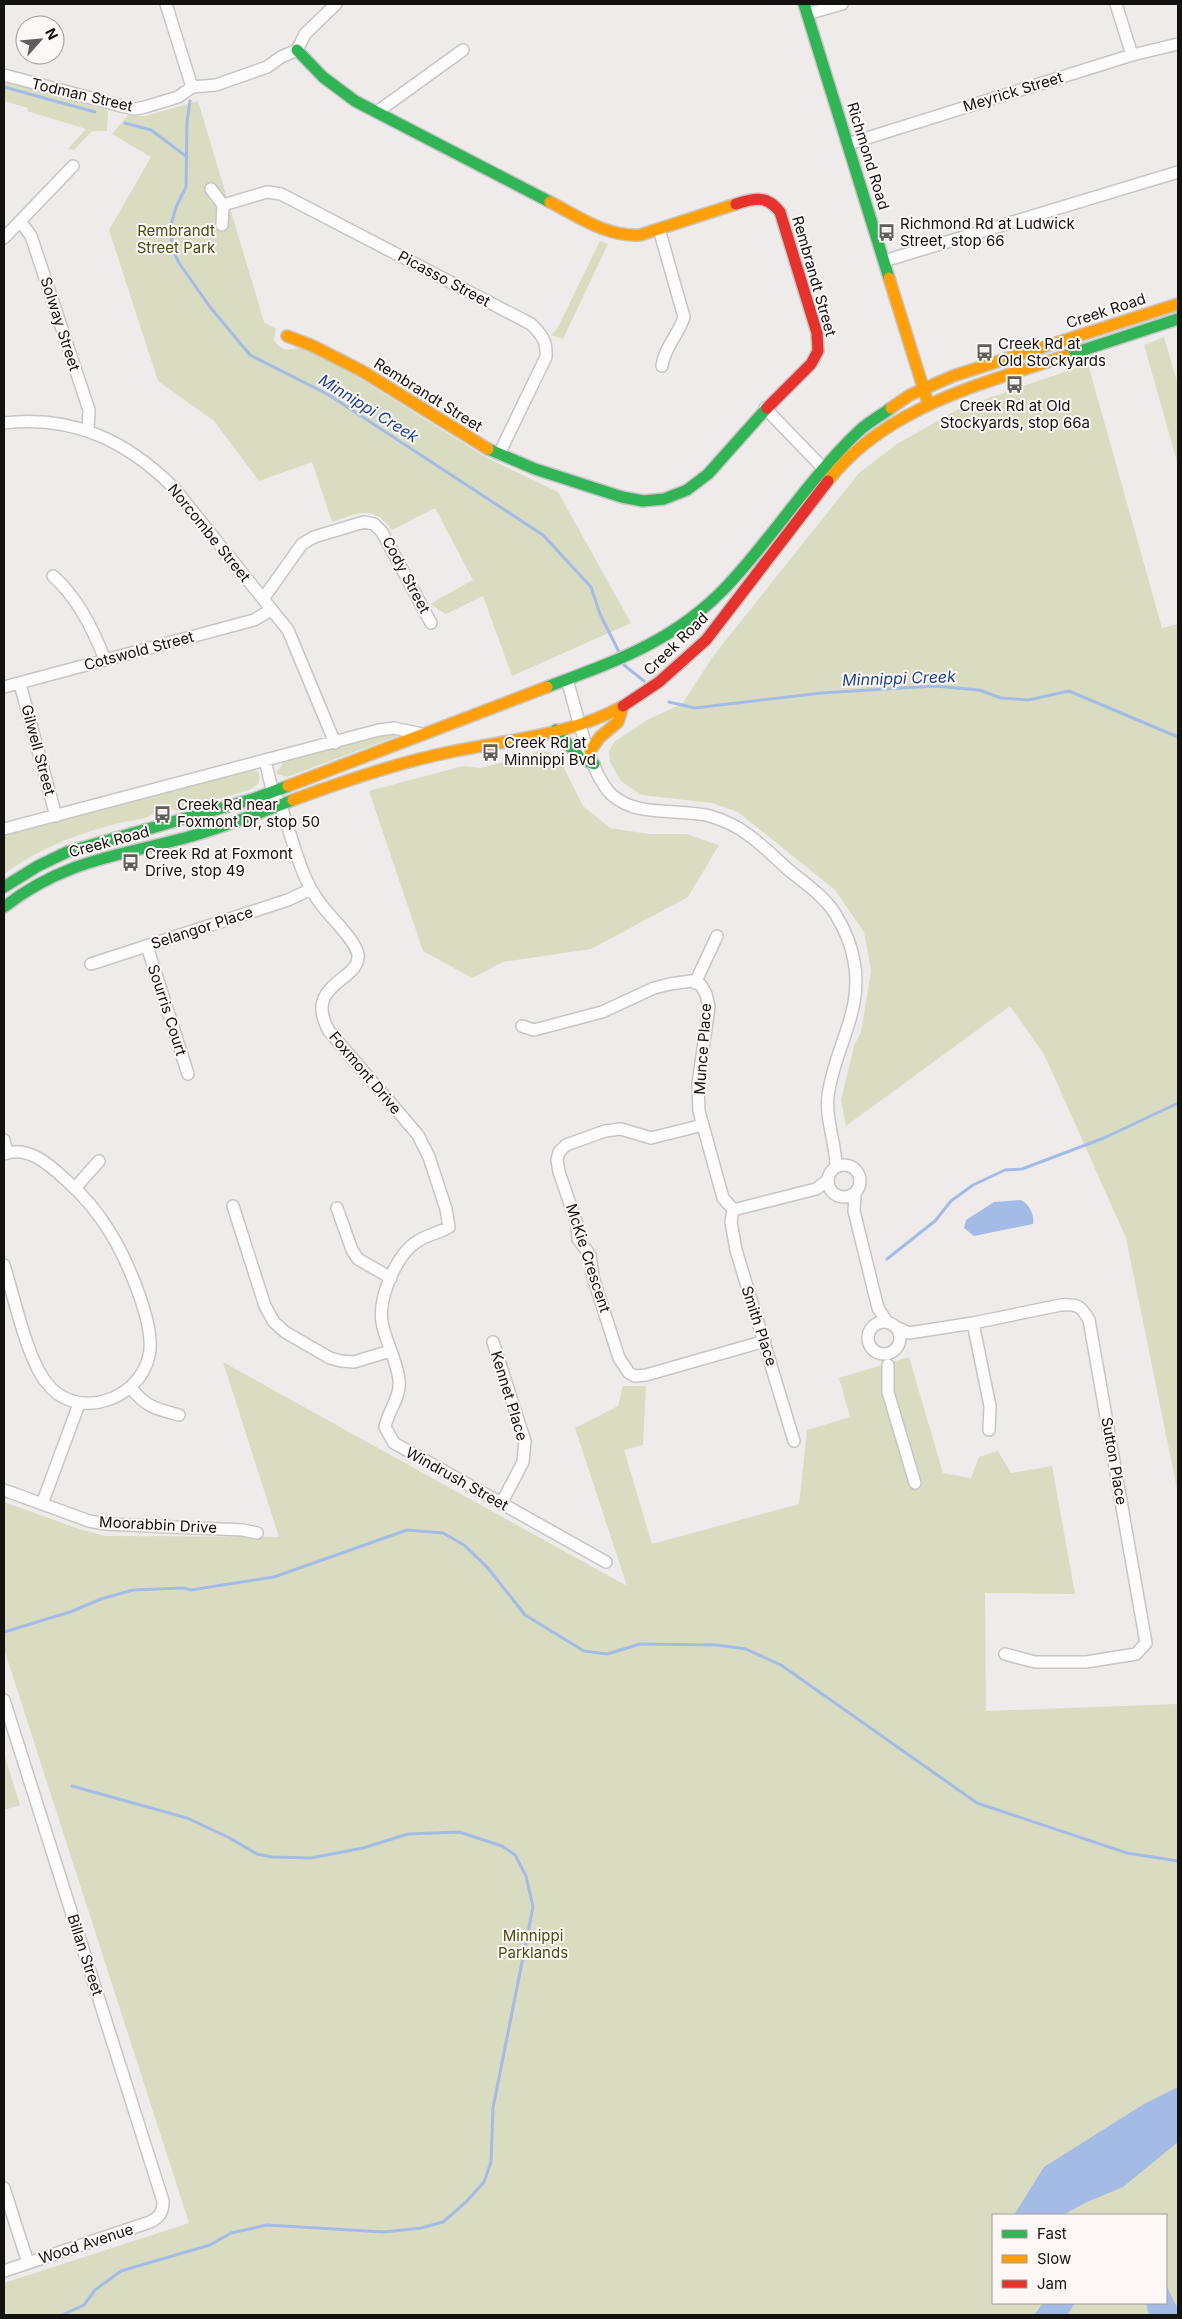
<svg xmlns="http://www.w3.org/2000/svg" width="1182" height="2319" viewBox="0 0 1182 2319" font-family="Inter,sans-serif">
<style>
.green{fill:#dadcc1;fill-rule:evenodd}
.water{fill:#a4bbe6}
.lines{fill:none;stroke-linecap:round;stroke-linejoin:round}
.stream{stroke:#a4bbe6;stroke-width:3}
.street-casing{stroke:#c8c6c5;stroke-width:14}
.fast-casing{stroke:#c8c6c5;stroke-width:14}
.slow-casing{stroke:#c8c6c5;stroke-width:14}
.jam-casing{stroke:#c8c6c5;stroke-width:14}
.street{stroke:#fcfcfc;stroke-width:11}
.fast{stroke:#30b455;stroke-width:11}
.slow{stroke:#ff9f0a;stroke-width:11}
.jam{stroke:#e5322d;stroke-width:11}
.labels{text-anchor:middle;stroke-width:4;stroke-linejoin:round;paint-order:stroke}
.street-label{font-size:15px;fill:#141211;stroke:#fdf7f5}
.poi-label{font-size:15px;fill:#141211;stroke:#fdf7f5;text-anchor:start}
.park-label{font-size:15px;fill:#494e15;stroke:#fdf7f5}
.water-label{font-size:16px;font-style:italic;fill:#21468f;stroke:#fdf7f5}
</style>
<rect width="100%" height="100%" fill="#eeebea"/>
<!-- green -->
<path class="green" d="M 4,81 L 107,110 L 108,115 L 107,131 L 92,131 L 74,150 L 68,149 L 86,129 L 27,111 L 28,108 L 4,101 Z
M 198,101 L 264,322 L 276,329 L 274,340 C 286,357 291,345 307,349 C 312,350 317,353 322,355 L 487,458 L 558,492 L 631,623 L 512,676 L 483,596 L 446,614 L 430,604 L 473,580 L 435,508 L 392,530 C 371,504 360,513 332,522 L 312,462 L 259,481 L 214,421 L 158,381 L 109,230 L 151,157 L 112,134 L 128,115 L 145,116 Z
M 600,241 L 608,244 L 563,339 L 551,335 L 557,329 Z
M 1164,337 L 1178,385 L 1178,465 L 1144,345 Z
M 1088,364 L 1162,628 L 1178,624 L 1178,1494 L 1126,1238 L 1044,1054 L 1010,1006 L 846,1126 L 841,1100 L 854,1046 L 861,1032 L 871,971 L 864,932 L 835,890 L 738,812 L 712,803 L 641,795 L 621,781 L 610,762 L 609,751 L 615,741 L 647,720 L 682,704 L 714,655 L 859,473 L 897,444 L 962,407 Z
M 398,734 L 400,735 L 287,777 L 277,774 L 277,771 L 284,762 L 385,735 Z
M 538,751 L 549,752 L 560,760 L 583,806 L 610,828 L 649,834 L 686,834 L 719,845 L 688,897 L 591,949 L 503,962 L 472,978 L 423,951 L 369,791 L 463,766 L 481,768 L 529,755 Z
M 253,770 L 257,771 C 263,780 258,785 249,790 L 177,811 C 164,805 157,814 145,818 C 133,821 120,822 108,826 C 71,836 35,851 4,874 L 4,836 Z
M 909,1357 L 943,1473 L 971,1478 L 979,1457 L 998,1451 L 1011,1473 L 1052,1466 L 1075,1594 L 985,1593 L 986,1711 L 1178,1704 L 1178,2315 L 4,2315 L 4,2283 L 189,2223 L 4,1649 L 4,1502 L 79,1529 L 106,1536 L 279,1537 L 223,1362 L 627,1586 L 575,1428 L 618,1406 L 623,1386 L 646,1386 L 643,1445 L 624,1450 L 652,1544 L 799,1504 L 807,1430 L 850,1417 L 839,1378 ZM 993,2215 L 1166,2215 L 1166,2303 L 993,2303 Z
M 4,1754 L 20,1805 L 4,1810 Z"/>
<!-- water -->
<path class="water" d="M 1021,1200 C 1029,1204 1035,1215 1033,1224 L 974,1236 L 964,1228 L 966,1220 L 994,1202 Z
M 1178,2087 L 1178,2142 L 1123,2187 L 1087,2202 L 1063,2215 L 1014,2215 L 1044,2167 L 1144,2104 Z
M 1166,2285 L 1178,2309 L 1178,2315 L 1149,2315 L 1146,2303 L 1166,2303 Z
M 1043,2303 L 1075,2303 L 1067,2315 L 1034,2315 Z"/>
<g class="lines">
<!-- stream -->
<path class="stream" d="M 4,87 L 95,112
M 190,101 L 187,122 L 186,187 L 176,207 L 171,225 L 172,248 L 179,263 L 210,307 L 250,355 L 329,395 L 543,535 L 591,587 L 600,614 L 619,652
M 125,123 L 151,130 L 187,157
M 624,665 L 644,681
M 669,702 L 695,708 L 821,693 L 935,686 L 979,690 L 1001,698 L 1028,700 L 1069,691 L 1178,737
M 887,1259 L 935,1221 L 951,1201 L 973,1185 L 1005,1170 L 1022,1169 L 1104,1138 L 1178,1103
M 4,1632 L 70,1612 L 101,1599 L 133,1590 L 183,1588 L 191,1590 L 274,1577 L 407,1530 L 443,1533 L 464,1545 L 487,1567 L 525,1615 L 584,1651 L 607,1654 L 640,1644 L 717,1645 L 746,1649 L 781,1665 L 977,1803 L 1127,1853 L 1178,1861
M 62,2315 L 84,2305 L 95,2290 L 121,2271 L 210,2245 L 231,2233 L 267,2225 L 384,2232 L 421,2228 L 443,2222 L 466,2202 L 484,2182 L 491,2162 L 493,2108 L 533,1907 L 526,1876 L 515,1855 L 502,1846 L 459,1832 L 408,1834 L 363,1848 L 311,1858 L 272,1857 L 257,1854 L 228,1837 L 187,1818 L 72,1786"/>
<defs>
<path id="street" d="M 166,4 L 192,87
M 1116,4 L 1132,55
M 807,14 L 842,4
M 4,75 L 121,106 L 135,109 L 145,107 L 178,97 L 192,87 L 216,85 L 267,67 L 281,57 L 297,50 L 305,34 L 336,4
M 377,112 L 463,50
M 848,144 L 1132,55 L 1178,44
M 211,189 L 223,205 L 222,225
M 223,205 L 267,192 L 281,194 L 531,324 C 542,335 547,341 546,357 L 499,454
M 20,221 L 31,236 L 89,410 L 88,430
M 659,229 L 684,317 C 679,334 664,348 662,366
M 4,238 L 73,166
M 884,261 L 1178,172
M 765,408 L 823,468
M 4,423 C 72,415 126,440 174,488 L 288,630 L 335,743
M 53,576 C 77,597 94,631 105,660
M 263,599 L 302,544 L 314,537 L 364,522 L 374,524 L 382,532 L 431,623
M 567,680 C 576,709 590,775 612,795 C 638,818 678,808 710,816 C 723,820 737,826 747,834 C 763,845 776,859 790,871 C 806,884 825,897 836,915 C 845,930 851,944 854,961 C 864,1011 834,1048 828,1096 C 825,1119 836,1143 836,1167
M 20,684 L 56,816
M 4,687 L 254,620 L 271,610
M 265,761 C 268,770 269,781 273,790 C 276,799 281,806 284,815 C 294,844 301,878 320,903 C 329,916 356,940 358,955 C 361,981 302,983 329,1031 L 418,1135 L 429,1157 L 446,1209 L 449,1227 C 439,1233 427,1235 418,1241 C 397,1253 378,1298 382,1322 C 385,1341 397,1360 399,1380 C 401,1397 388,1411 385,1427 L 394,1443 L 606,1562
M 4,829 L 379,730 L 394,728 L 422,734
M 147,946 L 188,1074
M 91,964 L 288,900 L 311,889
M 695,983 L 717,936
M 522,1026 L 534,1030 L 602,1012 L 654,988 L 670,984 L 691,981 L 701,985 L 706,994 L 709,1007 L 698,1084 L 699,1111 L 723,1198 L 733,1209 L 737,1209 L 816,1189 L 828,1180
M 703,1125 L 651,1138 L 621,1129 L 605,1131 L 566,1145 L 559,1152 L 557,1160 L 559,1172 L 577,1224 L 578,1239 L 590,1255 L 593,1277 L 619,1358 L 629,1373 L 635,1376 L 646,1375 L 765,1341
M 4,1140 L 7,1153
M 4,1154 C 28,1145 50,1165 66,1180 C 103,1212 124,1252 140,1297 C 146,1315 153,1338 149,1356 C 139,1401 75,1422 46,1382 C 27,1358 14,1297 4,1265
M828 1181a16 16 0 1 1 32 0a16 16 0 1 1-32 0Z
M 75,1188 L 99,1161
M 855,1194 L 854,1211 L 878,1308 L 887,1322
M 233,1206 L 265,1306 L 274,1322 L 285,1332 L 330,1358 L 341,1361 L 354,1362 L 390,1351
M 337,1208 L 352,1250 L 358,1259 L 391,1278
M 733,1209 L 731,1222 L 736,1250 L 794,1441
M868 1338a16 16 0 1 1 32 0a16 16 0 1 1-32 0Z
M 973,1323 L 990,1406 L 989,1430
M 896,1327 L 909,1333 L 973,1323 L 1061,1305 C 1078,1304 1081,1306 1089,1320 L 1146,1643 L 1136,1654 L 1086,1662 L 1035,1662 L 1005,1654
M 493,1342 L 525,1441 L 523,1462 L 501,1504
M 888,1365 L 888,1392 L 915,1483
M 131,1388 C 146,1407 156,1409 179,1415
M 4,1490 L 89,1521 L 105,1524 L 243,1530 L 257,1533
M 42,1504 L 79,1404
M 4,1700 L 163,2201 C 163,2212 160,2217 150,2222 L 4,2271
M 4,2188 L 28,2263"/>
<path id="fast" d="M 804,4 L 889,278
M 297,50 L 323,77 L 355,101 L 550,202
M 1065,356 L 1178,319
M 488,449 L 535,469 L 622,497 L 643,501 L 664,499 L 687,490 L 708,474 L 767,408
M 547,687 C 616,661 675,641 727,586 C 774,536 810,477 860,430 C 869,422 880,416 891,408
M 556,730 L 580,758 L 594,764
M 4,887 L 38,866 L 67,852 L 253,799 L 288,786
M 4,907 C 66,859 120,856 192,836 C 226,826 260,813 293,800"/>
<path id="slow" d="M 550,202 C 579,217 607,237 640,235 L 736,204
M 889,278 L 927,400
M 287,336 L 313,346 L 362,371 L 488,449
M 891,408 L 910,395 L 953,376 L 1178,304
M 828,481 C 885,407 982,384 1065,356
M 590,751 L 600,737 L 618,722 L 623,706
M 288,786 L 547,687
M 293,800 C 344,781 396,763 450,752 C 507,740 572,735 623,706"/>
<path id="jam" d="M 736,204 C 755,198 767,195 780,212 L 817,333 L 818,351 L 811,364 L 767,408
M 623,706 L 659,682 L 706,640 L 828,481"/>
</defs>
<!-- street casing -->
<use href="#street" class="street-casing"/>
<!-- fast casing -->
<use href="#fast" class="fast-casing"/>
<!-- slow casing -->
<use href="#slow" class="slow-casing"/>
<!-- jam casing -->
<use href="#jam" class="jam-casing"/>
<!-- street -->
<use href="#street" class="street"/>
<!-- fast -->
<use href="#fast" class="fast"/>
<!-- slow -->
<use href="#slow" class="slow"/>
<!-- jam -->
<use href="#jam" class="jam"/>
</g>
<!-- icons -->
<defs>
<symbol id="bus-bare" viewBox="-9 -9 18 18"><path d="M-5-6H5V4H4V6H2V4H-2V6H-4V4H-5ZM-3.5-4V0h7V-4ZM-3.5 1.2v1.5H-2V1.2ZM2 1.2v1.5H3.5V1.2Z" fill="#605e5d" stroke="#fdf7f5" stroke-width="2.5" paint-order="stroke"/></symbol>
</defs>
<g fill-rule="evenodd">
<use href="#bus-bare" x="874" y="220" width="25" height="25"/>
<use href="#bus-bare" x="972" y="340" width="25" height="25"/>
<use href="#bus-bare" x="1002" y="372" width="25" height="25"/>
<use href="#bus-bare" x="478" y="740" width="25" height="25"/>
<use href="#bus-bare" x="150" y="802" width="25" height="25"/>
<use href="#bus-bare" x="118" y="850" width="25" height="25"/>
</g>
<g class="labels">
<!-- street labels -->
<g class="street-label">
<text transform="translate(1013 92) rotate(-17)" y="5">Meyrick Street</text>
<text transform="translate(82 95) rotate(13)" y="5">Todman Street</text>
<text transform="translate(868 156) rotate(73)" y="5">Richmond Road</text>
<text transform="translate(814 276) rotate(74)" y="5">Rembrandt Street</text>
<text transform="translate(444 279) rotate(28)" y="5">Picasso Street</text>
<text transform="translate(1106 311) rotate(-18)" y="5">Creek Road</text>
<text transform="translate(60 324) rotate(72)" y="5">Solway Street</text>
<text transform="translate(428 395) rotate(32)" y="5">Rembrandt Street</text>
<text transform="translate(209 533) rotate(51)" y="5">Norcombe Street</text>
<text transform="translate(406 575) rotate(62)" y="5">Cody Street</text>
<text transform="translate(676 644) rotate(-44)" y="5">Creek Road</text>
<text transform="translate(139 651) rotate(-15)" y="5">Cotswold Street</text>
<text transform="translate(38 750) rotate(75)" y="5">Gilwell Street</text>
<text transform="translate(109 842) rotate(-15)" y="5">Creek Road</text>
<text transform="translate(202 928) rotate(-18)" y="5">Selangor Place</text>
<text transform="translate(167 1010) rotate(72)" y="5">Sourris Court</text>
<text transform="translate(703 1049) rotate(-86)" y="5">Munce Place</text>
<text transform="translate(365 1073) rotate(50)" y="5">Foxmont Drive</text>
<text transform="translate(588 1258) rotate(72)" y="5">McKie Crescent</text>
<text transform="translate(759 1326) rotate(72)" y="5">Smith Place</text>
<text transform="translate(509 1396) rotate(73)" y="5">Kennet Place</text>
<text transform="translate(1114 1461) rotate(80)" y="5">Sutton Place</text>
<text transform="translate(457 1479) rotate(29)" y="5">Windrush Street</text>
<text transform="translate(158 1525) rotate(3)" y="5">Moorabbin Drive</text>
<text transform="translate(85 1955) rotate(72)" y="5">Billan Street</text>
<text transform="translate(86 2244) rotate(-18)" y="5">Wood Avenue</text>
</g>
<!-- poi labels -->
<g class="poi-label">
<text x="900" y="229">Richmond Rd at Ludwick<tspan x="900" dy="17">Street, stop 66</tspan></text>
<text x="998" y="349">Creek Rd at<tspan x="998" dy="17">Old Stockyards</tspan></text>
<text x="1015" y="411" text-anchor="middle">Creek Rd at Old<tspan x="1015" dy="17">Stockyards, stop 66a</tspan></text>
<text x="504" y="748">Creek Rd at<tspan x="504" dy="17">Minnippi Bvd</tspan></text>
<text x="177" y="810">Creek Rd near<tspan x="177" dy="17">Foxmont Dr, stop 50</tspan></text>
<text x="145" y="859">Creek Rd at Foxmont<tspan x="145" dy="17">Drive, stop 49</tspan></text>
</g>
<!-- park labels -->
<g class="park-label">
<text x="176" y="236">Rembrandt<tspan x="176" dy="17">Street Park</tspan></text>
<text x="533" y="1941">Minnippi<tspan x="533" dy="17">Parklands</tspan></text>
</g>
<!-- water labels -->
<g class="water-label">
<text transform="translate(369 408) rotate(32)" y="6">Minnippi Creek</text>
<text transform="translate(899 678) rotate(-2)" y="6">Minnippi Creek</text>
</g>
</g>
<!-- border -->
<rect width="1182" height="2319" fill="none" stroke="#141211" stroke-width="10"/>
<!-- legend -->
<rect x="992" y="2214" width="175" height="90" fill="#fdf7f5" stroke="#a09b9a"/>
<rect x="1002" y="2230" width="25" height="8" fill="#30b455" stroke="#a09b9a"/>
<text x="1037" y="2239" font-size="15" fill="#141211">Fast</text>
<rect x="1002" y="2255" width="25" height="8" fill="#ff9f0a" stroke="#a09b9a"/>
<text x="1037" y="2264" font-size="15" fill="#141211">Slow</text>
<rect x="1002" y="2280" width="25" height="8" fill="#e5322d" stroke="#a09b9a"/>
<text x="1037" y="2289" font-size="15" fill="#141211">Jam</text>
<!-- north arrow -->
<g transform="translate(40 40) rotate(63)"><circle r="24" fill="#fdf7f5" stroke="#a09b9a"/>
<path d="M0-4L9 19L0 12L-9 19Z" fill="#605e5d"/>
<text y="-8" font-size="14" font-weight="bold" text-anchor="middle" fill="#141211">N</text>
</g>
</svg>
